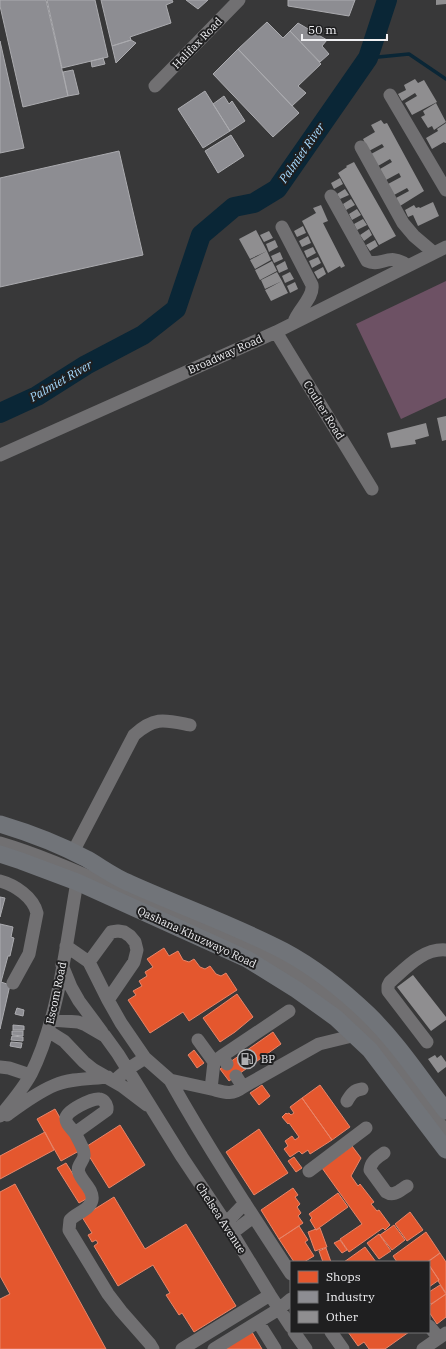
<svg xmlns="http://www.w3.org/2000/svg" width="446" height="1349" viewBox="0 0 446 1349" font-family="'IBM Plex Serif',serif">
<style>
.green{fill:#6d5164}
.shops{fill:#e4572e;stroke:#e88569}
.industry{fill:#8d8d92;stroke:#ababaf}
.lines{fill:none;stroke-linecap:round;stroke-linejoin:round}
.stream{stroke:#0a2636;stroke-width:3.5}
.river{stroke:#0a2636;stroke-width:20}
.building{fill:#8f8e90}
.minor{stroke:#717072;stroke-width:13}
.major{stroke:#717479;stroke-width:17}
.labels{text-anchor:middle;stroke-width:4;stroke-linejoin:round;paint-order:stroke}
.street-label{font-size:11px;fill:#f0f0f3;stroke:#1f1f20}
.poi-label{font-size:11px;fill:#f0f0f3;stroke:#1f1f20;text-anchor:start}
.water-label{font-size:12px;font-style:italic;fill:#a6dafe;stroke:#1f1f20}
</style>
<rect width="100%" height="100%" fill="#383839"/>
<!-- green -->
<path class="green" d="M 446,281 L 446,398 L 401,419 L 356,324 Z"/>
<!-- shops -->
<path class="shops" d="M 164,948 L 169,956 L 178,951 L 183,960 L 189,962 L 194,959 L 200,967 L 205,969 L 210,966 L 216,974 L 221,976 L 226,973 L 237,990 L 189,1021 L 183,1012 L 150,1033 L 128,1000 L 136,995 L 133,991 L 142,986 L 139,981 L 147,976 L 145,972 L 153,967 L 147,959 Z
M 237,994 L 253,1017 L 235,1032 L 220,1042 L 203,1018 Z
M 273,1032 L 281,1044 L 229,1081 L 220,1069 Z
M 194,1050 L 204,1063 L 197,1068 L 188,1055 Z
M 262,1085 L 270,1096 L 259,1105 L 250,1093 Z
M 320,1085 L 350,1127 L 332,1140 L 302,1098 Z
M 302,1098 L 332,1140 L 310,1154 L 308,1150 L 302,1154 L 299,1151 L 290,1157 L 284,1149 L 288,1146 L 285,1141 L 292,1136 L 295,1140 L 299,1137 L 289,1123 L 288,1124 L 282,1117 L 286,1113 L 287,1114 L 289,1113 L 291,1115 L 294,1113 L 290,1107 Z
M 55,1109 L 79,1151 L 61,1161 L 37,1119 Z
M 120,1125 L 145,1165 L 109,1188 L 84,1148 Z
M 259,1129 L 288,1173 L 254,1195 L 226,1152 Z
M 45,1132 L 54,1150 L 0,1179 L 0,1156 Z
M 352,1146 L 361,1158 L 351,1176 L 358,1186 L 360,1184 L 374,1202 L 371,1204 L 377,1211 L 379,1210 L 390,1225 L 385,1230 L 383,1228 L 349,1252 L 340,1239 L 362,1224 L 322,1168 Z
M 294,1157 L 302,1168 L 296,1172 L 288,1161 Z
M 66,1163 L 88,1198 L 79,1203 L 57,1168 Z
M 15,1184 L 106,1349 L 0,1349 L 0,1299 L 10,1294 L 0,1276 L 0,1192 Z
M 293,1188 L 298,1195 L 295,1197 L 300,1204 L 297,1207 L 301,1213 L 298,1216 L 303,1223 L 279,1239 L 261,1210 Z
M 338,1193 L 348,1207 L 316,1230 L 310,1220 L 312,1218 L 309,1214 Z
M 114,1197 L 145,1249 L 186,1224 L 236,1306 L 194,1332 L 182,1313 L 179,1315 L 166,1295 L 170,1293 L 153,1265 L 118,1286 L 94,1246 L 98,1243 L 96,1240 L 92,1242 L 88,1235 L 92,1233 L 82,1217 Z
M 410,1212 L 423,1230 L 407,1241 L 395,1224 Z
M 394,1225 L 405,1240 L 392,1250 L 380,1235 Z
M 299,1226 L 308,1240 L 305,1242 L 314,1256 L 304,1262 L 294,1262 L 279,1239 Z
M 320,1228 L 327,1247 L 315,1251 L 308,1232 L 316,1229 L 316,1230 Z
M 426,1232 L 440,1253 L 427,1262 L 397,1262 L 393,1256 Z
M 379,1234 L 391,1251 L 379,1259 L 367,1243 Z
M 340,1240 L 347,1250 L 342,1253 L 334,1243 Z
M 365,1247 L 376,1262 L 344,1262 Z
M 326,1248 L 331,1262 L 323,1262 L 319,1251 Z
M 440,1253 L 446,1262 L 446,1293 L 438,1281 L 439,1280 L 429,1265 L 428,1262 Z
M 429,1265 L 439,1280 L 429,1287 Z
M 440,1285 L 446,1294 L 431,1304 L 429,1303 L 429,1292 Z
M 446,1294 L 446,1317 L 437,1324 L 429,1312 L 429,1306 Z
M 252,1332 L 262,1349 L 224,1349 Z
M 348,1332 L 409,1332 L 385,1349 L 369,1349 L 364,1342 L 358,1346 Z"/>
<!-- industry -->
<path class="industry" d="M 0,0 L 46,0 L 68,96 L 23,107 L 0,6 Z
M 47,0 L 95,0 L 108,57 L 62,68 Z
M 101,0 L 172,0 L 173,2 L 166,5 L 171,23 L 130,37 L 131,40 L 112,46 Z
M 186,0 L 208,0 L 198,9 Z
M 288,0 L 355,0 L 349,16 L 288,6 Z
M 267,22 L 283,38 L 290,31 L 321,64 L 298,86 L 306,93 L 292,106 L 238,49 Z
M 298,23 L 327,40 L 322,46 L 329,54 L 320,62 L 290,31 Z
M 131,40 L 136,43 L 116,63 L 112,46 Z
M 0,41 L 24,148 L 0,153 Z
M 238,49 L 299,113 L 273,137 L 213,74 Z
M 103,58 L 105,64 L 92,67 L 91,61 Z
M 73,70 L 79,94 L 68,96 L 63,72 Z
M 205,91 L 230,131 L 203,148 L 178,109 Z
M 224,96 L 229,104 L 232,101 L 245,121 L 230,131 L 213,104 Z
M 231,135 L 244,156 L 218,173 L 205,151 Z
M 119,151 L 143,255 L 0,287 L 0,178 Z
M 0,897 L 5,898 L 0,917 Z
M 0,924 L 13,927 L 11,937 L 14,938 L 10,956 L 8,956 L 1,982 L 10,985 L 0,1029 Z
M 17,1008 L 24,1010 L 23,1016 L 15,1014 Z
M 13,1025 L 24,1026 L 24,1030 L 13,1030 Z
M 12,1031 L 23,1031 L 23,1036 L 12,1035 Z
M 12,1036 L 23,1037 L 23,1041 L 11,1040 Z
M 11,1042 L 22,1043 L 21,1048 L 10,1046 Z"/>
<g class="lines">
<!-- stream -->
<path class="stream" d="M 368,58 L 409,54 L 446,79"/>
<!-- river -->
<path class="river" d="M 0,413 L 37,396 L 86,365 L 143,335 L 176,309 L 201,235 L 234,207 L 254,203 L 277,189 L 368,58 L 387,0"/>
</g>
<!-- building -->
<path class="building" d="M 436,0 L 446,0 L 446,4 L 436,5 Z
M 415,79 L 418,83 L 424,80 L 437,102 L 412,115 L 405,103 L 417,96 L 415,93 L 402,101 L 398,94 L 406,90 L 404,85 Z
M 436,103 L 446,122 L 434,130 L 432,126 L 428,128 L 421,117 L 425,115 L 423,111 Z
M 381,120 L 384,124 L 387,123 L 424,191 L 400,206 L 396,198 L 409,191 L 407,188 L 394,195 L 388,184 L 401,177 L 399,173 L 386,180 L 380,169 L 392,162 L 390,159 L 378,166 L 371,154 L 384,147 L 382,144 L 369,151 L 363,139 L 375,132 L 371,125 Z
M 446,123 L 446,143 L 445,143 L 444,142 L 432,149 L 426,138 L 438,131 L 437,129 Z
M 354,162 L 396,236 L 379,245 L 338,173 L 347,167 L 346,166 Z
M 340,178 L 343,184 L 334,189 L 331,183 Z
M 345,189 L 349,195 L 340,199 L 337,194 Z
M 351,199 L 355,205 L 346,210 L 343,204 Z
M 433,202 L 439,216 L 418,226 L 413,215 L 408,217 L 405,210 L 414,205 L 416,208 L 419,207 L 420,208 Z
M 321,205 L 328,221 L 323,223 L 345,266 L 341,268 L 340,266 L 328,273 L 302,221 L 316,213 L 313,208 Z
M 357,209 L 361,215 L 352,220 L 349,214 Z
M 363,219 L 367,225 L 357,230 L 354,224 Z
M 303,226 L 306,233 L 297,237 L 294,231 Z
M 369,229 L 372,235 L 364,241 L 360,235 Z
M 256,230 L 267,251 L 250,259 L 239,239 Z
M 269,231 L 273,238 L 264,242 L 260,235 Z
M 308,236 L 311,243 L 302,247 L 299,241 Z
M 275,240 L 278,247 L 269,252 L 266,244 Z
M 375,240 L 378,246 L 370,251 L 366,245 Z
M 313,247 L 316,253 L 307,258 L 304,251 Z
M 267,251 L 271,260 L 255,269 L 250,260 Z
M 280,252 L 283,259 L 274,263 L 271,256 Z
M 318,257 L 321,263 L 312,268 L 309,261 Z
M 272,261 L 277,271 L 260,280 L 255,270 Z
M 285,261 L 288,269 L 279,273 L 276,266 Z
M 323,267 L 326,274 L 318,279 L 314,272 Z
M 277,272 L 282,281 L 265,289 L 261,280 Z
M 290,272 L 294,279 L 285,283 L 282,276 Z
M 282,281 L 288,293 L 271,301 L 265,290 Z
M 295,282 L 298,289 L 290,293 L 287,286 Z
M 446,416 L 446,440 L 442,441 L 437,418 Z
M 426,423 L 429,436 L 415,440 L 416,444 L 391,448 L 387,433 Z
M 413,975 L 446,1017 L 446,1020 L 431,1031 L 397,987 Z
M 435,1055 L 437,1058 L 441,1055 L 446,1062 L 446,1067 L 438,1073 L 428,1059 Z"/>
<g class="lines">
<!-- minor -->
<path class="minor" d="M 155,86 L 239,0
M 390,95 L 446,190
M 361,147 L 403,223 L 414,236 L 434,253
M 331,196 L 367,261 C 381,268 389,251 408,266
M 282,227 L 312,285 C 314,298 298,309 294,322
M 276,332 L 372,489
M 0,455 L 276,332 L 446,247
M 0,843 C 44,856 87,876 129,894 C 183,917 240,939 290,970 C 315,985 338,1004 359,1024 C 392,1055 419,1096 446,1132
M 73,852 L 134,735 C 155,716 165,720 190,725
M 0,881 C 15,885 33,897 37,913 L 29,954 L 13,983
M 66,946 L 89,962 L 108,1000 L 121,1023 L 145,1058
M 89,962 L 111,932 L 118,931 L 124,932 L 130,936 L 135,942 L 137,950 L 134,962 L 108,1000
M 62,965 L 71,987 L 79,1001 L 102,1032
M 51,1020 L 78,1022 L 86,1025 L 105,1036 L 118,1054 L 182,1157 L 226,1223 L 270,1295 L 291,1327
M 48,1031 L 64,1041 L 84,1062 L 94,1070 L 122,1086 L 147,1105
M 198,1040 L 214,1062
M 427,1042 L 388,991 L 388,986 L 390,982 C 406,968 423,948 446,950
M 222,1056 L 289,1011
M 0,1067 L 9,1068 L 30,1075
M 236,1076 L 243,1087 L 319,1044 L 356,1035
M 170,1080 C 207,1146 249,1210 291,1274
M 114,1081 L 128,1069 L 145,1058 L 170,1080 L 211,1089 L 214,1062 L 222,1056 L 227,1064
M 211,1089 C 224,1092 231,1096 243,1087
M 347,1101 C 351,1094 354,1090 362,1089
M 7,1115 C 22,1104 38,1092 55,1085 C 71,1078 91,1079 108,1077
M 0,1116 C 11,1103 23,1089 31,1074 C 59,1018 66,943 77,882 L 80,875
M 75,1133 L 107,1110 L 107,1107 C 106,1103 103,1099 99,1099 C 92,1098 66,1111 66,1118 C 65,1123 72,1129 75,1133 C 78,1139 85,1150 84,1156 C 83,1162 76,1166 79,1173 C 82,1182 94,1190 92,1200 C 90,1210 76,1213 70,1220 L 69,1230 L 108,1294 L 121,1311 L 150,1344 L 153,1349
M 384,1153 C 377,1158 371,1161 370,1170 L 386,1192 C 394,1197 400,1190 407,1186
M 309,1171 L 366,1128
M 226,1223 L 245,1203
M 232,1233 L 253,1217
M 258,1322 L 275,1349
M 429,1326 L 439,1338
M 294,1332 L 306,1349
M 331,1332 L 343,1349
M 182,1349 L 270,1295
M 214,1349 L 279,1309 L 291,1299
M 423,1349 L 446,1333"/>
<!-- major -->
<path class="major" d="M 0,824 C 30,833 59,844 87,859 C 101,867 114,877 129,883 C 180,906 234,925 284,951 C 314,967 344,991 368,1014 C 398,1043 421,1079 446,1111
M 0,854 L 21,861 L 77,882 L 247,959 L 297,990 L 336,1018 L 370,1050 L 446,1150"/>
</g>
<!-- icons -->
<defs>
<symbol id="fuel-ring" viewBox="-11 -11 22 22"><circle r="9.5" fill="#1f1f20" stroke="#b0b0b2" stroke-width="1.5"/><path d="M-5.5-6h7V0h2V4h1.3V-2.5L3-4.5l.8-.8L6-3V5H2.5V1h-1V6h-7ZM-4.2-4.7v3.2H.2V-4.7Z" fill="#b0b0b2"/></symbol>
</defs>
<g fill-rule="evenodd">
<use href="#fuel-ring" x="236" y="1048" width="22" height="22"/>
</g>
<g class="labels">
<!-- street labels -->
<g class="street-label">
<text transform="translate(197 43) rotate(-46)" y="4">Halifax Road</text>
<text transform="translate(225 354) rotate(-24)" y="4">Broadway Road</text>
<text transform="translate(324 410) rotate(58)" y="4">Coulter Road</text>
<text transform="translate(197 937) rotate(25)" y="4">Qashana Khuzwayo Road</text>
<text transform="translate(56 993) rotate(-78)" y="4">Escom Road</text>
<text transform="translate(221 1218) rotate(57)" y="4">Chelsea Avenue</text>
</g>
<!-- poi labels -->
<g class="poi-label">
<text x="261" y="1063">BP</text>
</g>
<!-- water labels -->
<g class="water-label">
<text transform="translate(302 153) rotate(-55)" y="4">Palmiet River</text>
<text transform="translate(61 381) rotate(-30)" y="4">Palmiet River</text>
</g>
</g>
<!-- legend -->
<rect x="290" y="1261" width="140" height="72" fill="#1f1f20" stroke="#737374"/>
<rect x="298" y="1271" width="20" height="12" fill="#e4572e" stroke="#737374"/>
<text x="326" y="1281" font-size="12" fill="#f0f0f3">Shops</text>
<rect x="298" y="1291" width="20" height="12" fill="#8d8d92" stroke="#737374"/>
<text x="326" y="1301" font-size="12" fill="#f0f0f3">Industry</text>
<rect x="298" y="1311" width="20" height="12" fill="#8f8e90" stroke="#737374"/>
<text x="326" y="1321" font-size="12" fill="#f0f0f3">Other</text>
<!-- scale -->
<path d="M302 34v6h85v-6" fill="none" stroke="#f0f0f3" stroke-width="2"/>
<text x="308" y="34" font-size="12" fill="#f0f0f3" stroke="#1f1f20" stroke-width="3" paint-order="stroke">50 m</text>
</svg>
